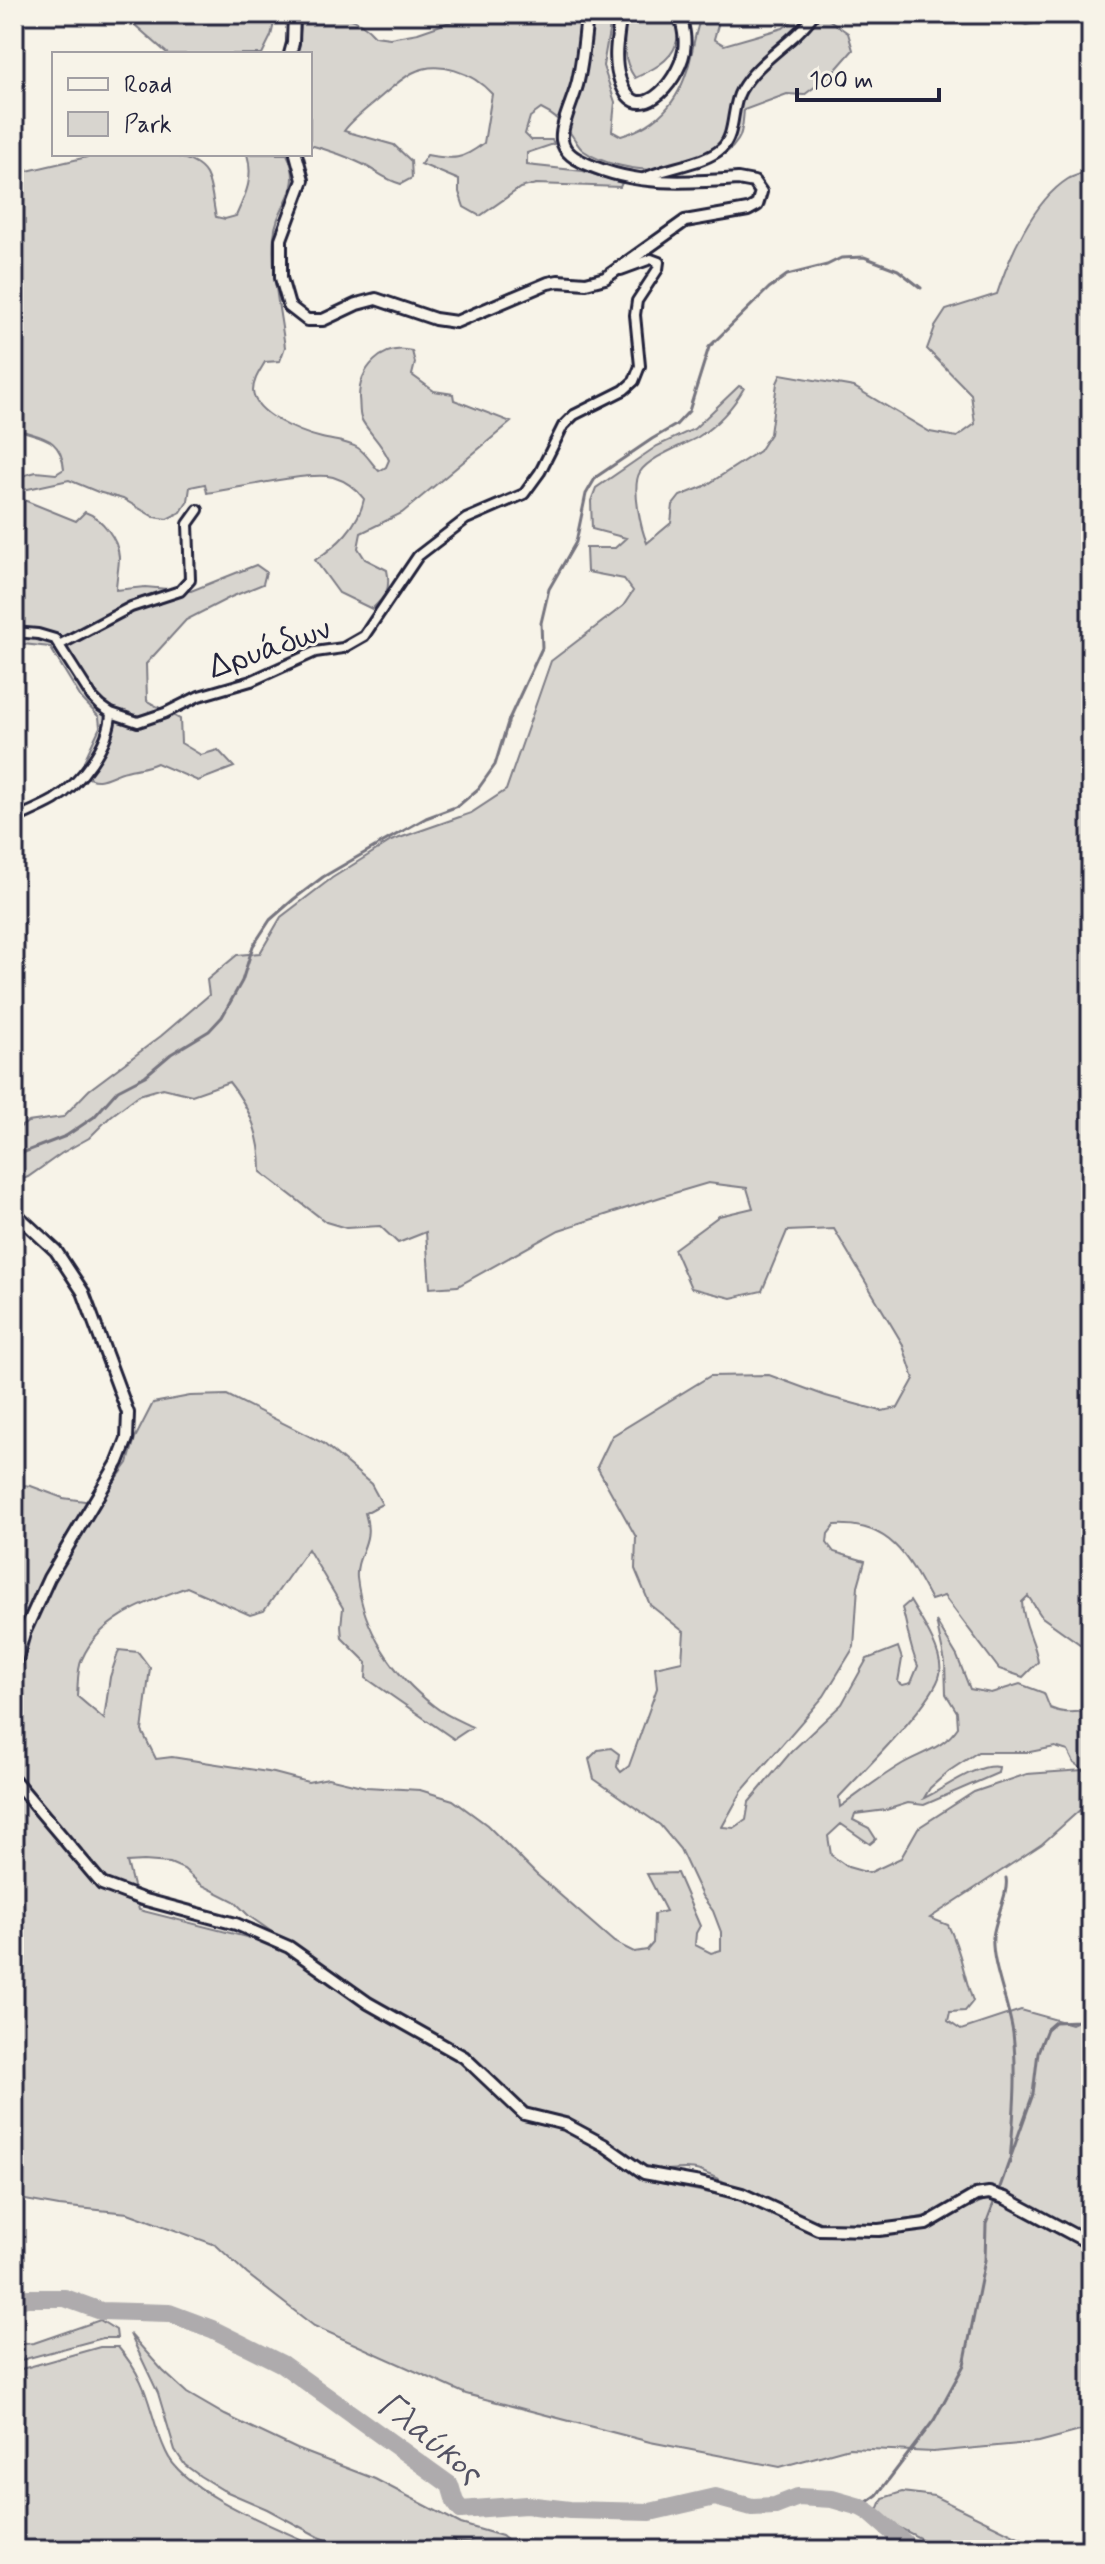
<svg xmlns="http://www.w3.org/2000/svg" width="1105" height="2564" viewBox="0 0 1105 2564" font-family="Mynerve,sans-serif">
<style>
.green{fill:#d8d5cf;stroke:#7d7c85;stroke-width:2;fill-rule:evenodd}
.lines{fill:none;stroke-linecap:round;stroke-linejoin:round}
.stream{stroke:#76747f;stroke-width:3}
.river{stroke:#aeabad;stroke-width:18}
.minor-casing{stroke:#22223b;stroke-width:14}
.tertiary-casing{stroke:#22223b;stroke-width:16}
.minor{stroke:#f7f3e8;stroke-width:8}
.tertiary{stroke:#f7f3e8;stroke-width:10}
.labels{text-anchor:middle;stroke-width:6;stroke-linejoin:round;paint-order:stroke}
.street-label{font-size:32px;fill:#22223b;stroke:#f7f3e8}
.water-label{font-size:34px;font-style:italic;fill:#535263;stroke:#f7f3e8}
</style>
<rect width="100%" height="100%" fill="#f7f3e8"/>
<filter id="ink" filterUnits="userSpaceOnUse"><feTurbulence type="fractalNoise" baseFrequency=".0125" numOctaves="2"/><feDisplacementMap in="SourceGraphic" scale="16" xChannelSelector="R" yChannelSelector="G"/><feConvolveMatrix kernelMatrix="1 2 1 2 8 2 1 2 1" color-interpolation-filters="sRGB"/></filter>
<g filter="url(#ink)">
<!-- green -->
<path class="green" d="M 130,14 L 276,14 L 271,36 L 262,54 L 168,54 L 127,18 Z
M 310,14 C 337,14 357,15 375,36 L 390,38 L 418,33 L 473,14 L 612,14 L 603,66 L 615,102 L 612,131 L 621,136 C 662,124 682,97 691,56 C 695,40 695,29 703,14 L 713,14 L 718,25 L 714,39 L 724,45 L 783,28 L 801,14 L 821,14 L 848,33 L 853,50 L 832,74 L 804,95 L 787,94 L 744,110 C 743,119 743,133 738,140 C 713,181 619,176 584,151 C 579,148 576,141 573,137 C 565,124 554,115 541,109 L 530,117 L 525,134 L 531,140 L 552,140 L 554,144 L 527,153 L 527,165 L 583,171 L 622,183 L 620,187 L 536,184 L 520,188 L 480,216 L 464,207 L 459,192 L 459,180 L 421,164 L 427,155 C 454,160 462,160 484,143 L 492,94 C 473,73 439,59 412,73 C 399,80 387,92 376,101 C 365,110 352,120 344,131 L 394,145 L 411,161 L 412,178 L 401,184 C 385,180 375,170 360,163 C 344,155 328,150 310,145 L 310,54 L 295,54 L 299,43 L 302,15 Z
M 626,14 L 689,14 C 679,28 681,29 676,44 C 671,61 650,71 635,78 C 621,59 624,37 626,14 Z
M 1005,14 L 1075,14 L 1026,25 Z
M 100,154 C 127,154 190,147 206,174 C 212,185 213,204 216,217 L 225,219 L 236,216 C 246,194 254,177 247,154 L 287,154 C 305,191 277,202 274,236 C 271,272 280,311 285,347 L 280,361 L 265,362 C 260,371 253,380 253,391 C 254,414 301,433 322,438 C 334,441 347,441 358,448 C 366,453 372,464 379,471 L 386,467 L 389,460 C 382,443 366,430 361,418 C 359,413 360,404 359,398 C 359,369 382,343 412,351 L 415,363 L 412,375 L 434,391 L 453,394 L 454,400 L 511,422 L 402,513 L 361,533 L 358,548 L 365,559 L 387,570 C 391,589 386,596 372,609 L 339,593 L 315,560 C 337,546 359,525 364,499 C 356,488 346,481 333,477 C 309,471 235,489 207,493 L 205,484 L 190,487 L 188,501 L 181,512 L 167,519 L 154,517 L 123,499 L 98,492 L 69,480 L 14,492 L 14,478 L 36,472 L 56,474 L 64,469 C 61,435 39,438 14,428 L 14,174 Z
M 1091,170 L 1091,372 L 1083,399 L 1091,405 L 1091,1509 L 1084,1529 L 1091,1533 L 1091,1652 L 1042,1617 L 1028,1596 L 1022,1602 C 1023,1626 1035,1640 1038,1662 L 1023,1677 L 999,1669 L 944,1596 L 931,1600 C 908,1557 890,1522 835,1525 L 828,1534 L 827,1543 L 834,1552 L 865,1561 L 858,1586 L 854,1647 L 824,1696 L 742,1791 L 722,1827 L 734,1828 L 746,1820 L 749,1802 L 791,1752 L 842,1704 L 867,1659 L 898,1647 L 902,1659 L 898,1682 L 903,1685 L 911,1683 L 918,1666 C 909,1647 908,1628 902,1608 L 910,1601 C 921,1619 944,1653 940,1674 C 935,1701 860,1774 839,1797 L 840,1807 C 860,1793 880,1777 902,1764 C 923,1752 944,1748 958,1727 L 957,1712 L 946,1694 L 945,1662 L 936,1621 L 957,1656 L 970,1689 L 991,1693 L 1020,1684 L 1044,1693 L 1050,1708 C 1069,1716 1072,1710 1091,1712 L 1091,1800 L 1042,1844 L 930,1918 L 948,1925 C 962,1952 963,1975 973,2001 L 965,2011 L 950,2012 L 948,2021 L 961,2030 L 1021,2010 L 1071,2024 L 1091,2015 L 1091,2428 L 1039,2442 L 933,2452 L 849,2448 L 780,2467 L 650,2442 L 466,2394 L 314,2326 L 247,2274 L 216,2245 L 128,2213 L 59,2206 L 14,2198 L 14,1484 L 31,1486 L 63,1498 L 99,1503 L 128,1463 L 135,1438 L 153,1403 L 190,1396 L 227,1395 L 323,1443 L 371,1484 L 382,1504 L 365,1513 C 375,1544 355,1553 357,1578 C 363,1630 393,1675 434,1706 C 445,1715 460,1721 472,1727 L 454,1739 L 366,1678 L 367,1663 L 342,1638 L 341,1626 L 343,1608 L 308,1549 L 264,1611 L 250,1615 L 187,1587 C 148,1602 100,1617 82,1659 C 77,1669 78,1685 77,1696 L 104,1719 L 110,1677 L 119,1650 L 138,1652 L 150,1668 L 142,1731 L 156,1759 L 172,1757 L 274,1773 L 308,1782 L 328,1778 L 366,1787 L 420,1790 L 453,1800 L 487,1825 L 536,1874 L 614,1942 L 634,1952 L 647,1950 L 653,1943 L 654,1914 L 666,1911 L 647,1874 L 677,1873 L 700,1926 L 696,1933 L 695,1945 L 711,1953 L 721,1950 L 721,1932 L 713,1911 L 702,1896 L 680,1849 L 660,1825 L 594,1779 L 589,1759 L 598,1750 L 611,1748 L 619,1754 L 617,1767 L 621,1772 L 629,1766 L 657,1688 L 655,1667 L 682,1661 L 684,1632 L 650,1605 L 635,1569 L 636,1537 L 597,1467 L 612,1436 L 710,1376 L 769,1375 L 826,1396 L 881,1411 L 898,1408 L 914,1379 L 902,1343 L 834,1229 L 787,1231 L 762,1291 L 731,1298 L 691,1288 L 674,1249 L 719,1216 L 753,1208 L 747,1188 L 708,1183 L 664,1196 L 559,1230 L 458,1286 L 430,1288 L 426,1232 L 398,1243 L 380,1226 L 346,1228 L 326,1222 L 261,1172 C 261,1137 251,1109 229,1082 L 192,1095 L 163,1088 L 139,1095 L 111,1116 L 89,1138 L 62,1153 L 28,1177 L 14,1182 L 14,1131 L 28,1122 L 63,1117 L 89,1090 L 161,1036 L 209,995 L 207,980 L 237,955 L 260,953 L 281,917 L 332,878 L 391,841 L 471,813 L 506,790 L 551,661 L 623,606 L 633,591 L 624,579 L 587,572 L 586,548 L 615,548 L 626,538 L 592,529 L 591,501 L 596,488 L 657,446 L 694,429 L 739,386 L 744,388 C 732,409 718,424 698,437 C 682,446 650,457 640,472 C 631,486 641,529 647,543 L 671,523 L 673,505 L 680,496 L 705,486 L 759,451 L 770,434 L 777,383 L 781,374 L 854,387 L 930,432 L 957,437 L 975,424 L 971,394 L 927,349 L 935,327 L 946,310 L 997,294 C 1009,257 1033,201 1068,179 C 1075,175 1084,173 1091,170 ZM 1055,1747 L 1068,1751 L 1074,1763 L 1084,1770 L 1027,1774 L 974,1792 L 918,1828 L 901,1858 L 869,1873 L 848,1867 L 831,1855 L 828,1836 L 841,1824 L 870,1844 L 876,1839 L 869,1828 L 853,1820 L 855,1814 L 886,1810 L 908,1803 L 924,1805 L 998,1773 L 999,1767 C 978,1762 944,1789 924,1798 L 930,1788 L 949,1771 L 978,1752 L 1030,1752 ZM 144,1861 L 170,1863 L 184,1869 L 200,1884 L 234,1901 L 249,1916 L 298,1950 L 139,1910 L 127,1862 ZM 640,2165 C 646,2166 652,2169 658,2170 C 672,2171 686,2166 700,2171 C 736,2185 796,2223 832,2224 C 864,2225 898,2224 929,2215 C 958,2207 970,2184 1003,2191 L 928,2227 L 858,2234 L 814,2233 L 739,2199 L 645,2180 Z
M 14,496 L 76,521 L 85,512 C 102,518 118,539 119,557 C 119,568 116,580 116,590 L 145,587 L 191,591 L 256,565 L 266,572 L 263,584 L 231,597 L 186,620 L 146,664 L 147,701 L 180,719 L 181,743 L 201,755 L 218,750 L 234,767 L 198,781 L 157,763 C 147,768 137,768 126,771 C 111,774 99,787 84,775 L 84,761 L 100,727 L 99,717 L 81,698 L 50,647 L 14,643 Z
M 100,2320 L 116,2330 L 117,2338 L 103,2338 L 14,2362 L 14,2345 L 34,2343 Z
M 130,2334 L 163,2371 L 187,2393 L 225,2415 L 297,2449 L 375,2479 L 461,2524 L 502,2536 L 519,2550 L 483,2550 L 471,2543 L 454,2541 L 466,2550 L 353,2550 L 319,2537 L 267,2509 L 223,2490 L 200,2476 L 185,2465 L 175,2450 L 158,2393 Z
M 100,2347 L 118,2347 C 152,2386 147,2411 166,2452 C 184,2494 283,2530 325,2550 L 14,2550 L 14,2371 Z
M 902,2492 L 934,2496 L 1029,2542 L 1035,2550 L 943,2550 L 892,2524 L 878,2510 L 883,2498 Z"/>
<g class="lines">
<!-- stream -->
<path class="stream" d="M 14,1156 L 66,1136 L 94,1117 L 118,1090 L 145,1076 L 171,1054 L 209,1031 L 222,1017 L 242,981 L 253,946 L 270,920 L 294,899 L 323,877 L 378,845 L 426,818 L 458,806 L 478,789 L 495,765 L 509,719 L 542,648 L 541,623 L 549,589 L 576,542 L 586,494 L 596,477 L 652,439 L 676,425 L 689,411 L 709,347 L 769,288 L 787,275 L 827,265 L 841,258 L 864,257 L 898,270 L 921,288
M 1006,1878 C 1009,1893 995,1918 993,1937 C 991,1964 1009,2004 1013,2033 C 1018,2076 1013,2120 1010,2163
M 1000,2187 L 1033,2094 L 1038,2052 L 1047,2029 L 1055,2022 L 1078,2021 L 1091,2010
M 860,2507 L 877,2495 L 934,2420 L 964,2365 L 985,2260 L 986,2224 L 994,2203"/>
<!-- river -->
<path class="river" d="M 14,2302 L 27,2298 L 65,2298 L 101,2311 L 169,2313 L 212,2329 L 282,2364 L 450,2485 L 455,2502 L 461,2510 L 526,2505 L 570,2510 L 650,2512 L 715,2497 L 752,2507 L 775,2506 L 798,2497 L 832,2499 L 860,2507 L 869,2512 L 913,2550"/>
<defs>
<path id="minor" d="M 642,179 C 665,167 704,165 722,148 C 736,134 731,107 741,90 C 759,59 794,43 814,14
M 14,632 L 38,634 L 55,639 L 92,697 L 101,706 L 111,713 L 138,722 L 165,713 L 199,696 L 251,681 L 315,652 L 343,648 L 364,636 L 418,556 L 466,519 L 524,494 L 540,472 L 563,426 L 574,415 L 624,390 L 634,381 L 640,366 L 635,315 L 637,301 L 658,269 L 659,262 L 651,259 L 621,270
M 59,645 L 131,607 L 180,591 L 190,580 L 188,524 L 198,510
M 14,819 C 27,813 42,807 54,800 C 80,784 110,744 111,713"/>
<path id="tertiary" d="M 621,14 C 618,34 613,57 619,77 C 634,132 678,84 684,51 C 686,38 683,27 680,14
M 290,54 L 293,43 L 294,14
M 296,154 L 303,180 L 281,239 L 281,278 L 289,306 L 307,320 L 323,320 L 357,304 L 376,299 L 435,319 L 456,322 L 548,283 L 558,281 L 586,283 L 605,278 L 685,221 L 748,210 L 757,205 L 761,192 L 754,182 L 738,179 C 686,183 636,186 587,164 C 576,159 564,153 562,140 C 560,125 575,97 578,81 C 583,59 585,36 587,14
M 14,1212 L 56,1251 L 83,1292 L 128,1413 L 127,1439 L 118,1462 L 49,1578 L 24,1633 L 14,1669
M 14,1780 L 102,1884 L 142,1899 L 236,1924 L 289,1947 L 368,2003 L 464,2057 L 524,2114 L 565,2124 L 604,2145 L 644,2173 L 700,2183 L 742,2194 L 818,2229 L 879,2230 L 926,2224 L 976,2195 L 989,2193 L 1005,2198 L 1091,2244"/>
</defs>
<!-- minor casing -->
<use href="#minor" class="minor-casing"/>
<!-- tertiary casing -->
<use href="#tertiary" class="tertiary-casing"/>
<!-- minor -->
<use href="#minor" class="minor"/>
<!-- tertiary -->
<use href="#tertiary" class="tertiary"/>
</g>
</g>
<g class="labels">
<!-- street labels -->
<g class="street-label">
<text transform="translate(269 647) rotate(-19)" y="11">Δρυάδων</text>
</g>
<!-- water labels -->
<g class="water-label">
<text transform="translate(431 2437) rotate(39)" y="12">Γλαύκος</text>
</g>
</g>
<!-- margin -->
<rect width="1105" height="2564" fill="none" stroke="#f7f3e8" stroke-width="48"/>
<rect x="24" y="24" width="1057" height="2516" fill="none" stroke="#22223b" stroke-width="3" filter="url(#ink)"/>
<!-- legend -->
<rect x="52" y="52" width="260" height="104" fill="#f7f3e8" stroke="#a29fa3" stroke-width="2"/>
<rect x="68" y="78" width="40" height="12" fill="#f7f3e8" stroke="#a29fa3" stroke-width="2"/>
<text x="124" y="92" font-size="24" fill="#22223b">Road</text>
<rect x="68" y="112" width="40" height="24" fill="#d8d5cf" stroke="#a29fa3" stroke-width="2"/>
<text x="124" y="132" font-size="24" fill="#22223b">Park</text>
<!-- scale -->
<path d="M797 88v12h142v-12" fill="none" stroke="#22223b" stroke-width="4"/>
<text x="809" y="88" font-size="24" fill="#22223b" stroke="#f7f3e8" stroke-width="6" paint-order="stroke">100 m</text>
</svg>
